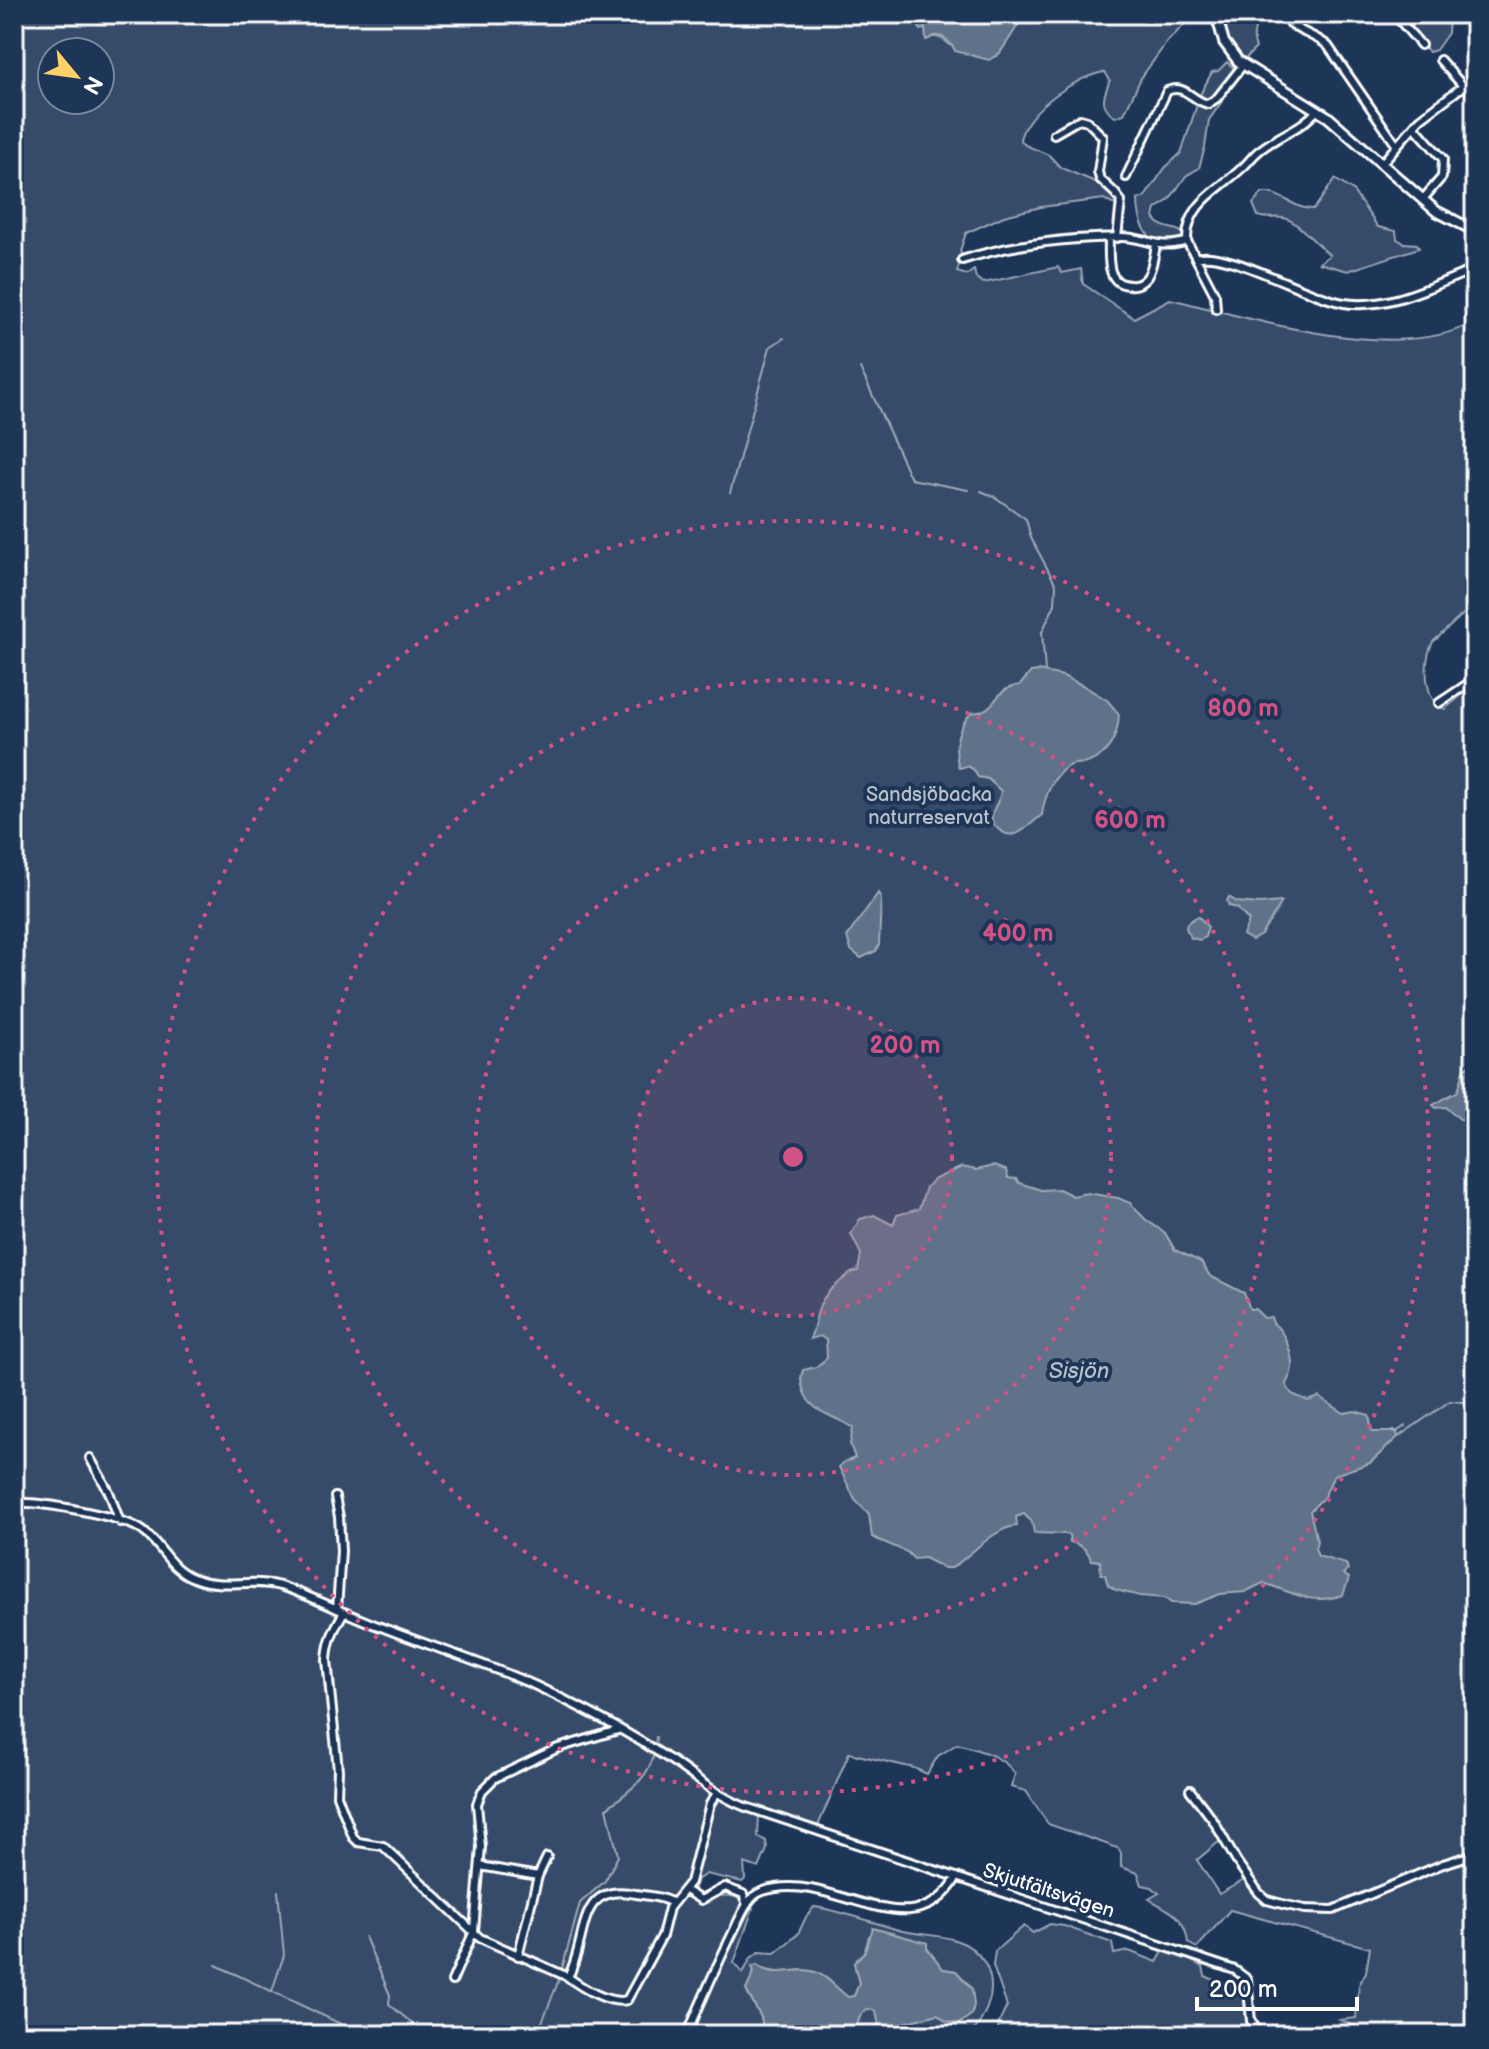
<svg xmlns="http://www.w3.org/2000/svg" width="1489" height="2049" viewBox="0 0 1489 2049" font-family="'Balsamiq Sans',sans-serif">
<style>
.green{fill:#364b69;stroke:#9aa5b4;stroke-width:2;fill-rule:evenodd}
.water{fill:#617289;stroke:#a0aab8;stroke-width:2}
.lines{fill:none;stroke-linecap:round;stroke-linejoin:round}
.stream{stroke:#a0aab8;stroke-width:2}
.street-casing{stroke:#fff;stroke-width:12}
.secondary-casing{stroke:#fff;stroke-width:14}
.street{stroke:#1d3557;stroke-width:6}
.secondary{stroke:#1d3557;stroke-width:8}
.ring{fill:none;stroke:#d15284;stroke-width:4;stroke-dasharray:4 8}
.labels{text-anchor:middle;stroke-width:8;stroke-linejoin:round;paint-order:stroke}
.park-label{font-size:20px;fill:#b9c0ca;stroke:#1d3557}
.street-label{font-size:20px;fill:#fff;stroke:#1d3557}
.water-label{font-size:22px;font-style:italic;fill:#b8c0ca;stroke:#1d3557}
.centre{fill:#d15284;stroke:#1d3557;stroke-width:4}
.ring-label{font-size:24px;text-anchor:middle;font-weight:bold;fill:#d15284;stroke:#1d3557;stroke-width:8;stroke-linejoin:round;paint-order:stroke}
</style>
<rect width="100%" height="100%" fill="#1d3557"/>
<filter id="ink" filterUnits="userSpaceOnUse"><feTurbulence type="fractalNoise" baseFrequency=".0125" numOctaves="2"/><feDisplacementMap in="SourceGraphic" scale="16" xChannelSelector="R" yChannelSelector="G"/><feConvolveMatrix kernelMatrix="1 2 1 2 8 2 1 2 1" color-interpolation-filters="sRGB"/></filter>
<g filter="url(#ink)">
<!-- green -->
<path class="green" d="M 14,14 L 492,14 L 500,25 L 497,14 L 647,14 L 668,24 L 684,20 L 691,14 L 920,14 L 927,36 C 948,36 948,48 964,53 C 975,57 986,58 997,56 L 1024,14 L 1183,14 L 1185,24 L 1167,42 L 1141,78 L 1124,114 L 1115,117 C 1099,104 1103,98 1110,80 L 1105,72 C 1076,76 1028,109 1020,139 L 1025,145 L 1049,155 L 1061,168 L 1093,181 L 1118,199 L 1118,204 L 1112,204 L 1104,199 L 1041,207 L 1004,216 L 966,233 L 960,251 L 962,255 L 957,272 L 967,275 L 974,270 L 976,278 L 984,283 L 1058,267 L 1062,273 L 1081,269 L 1083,284 L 1134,318 L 1170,299 C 1250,318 1401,366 1475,321 L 1475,603 L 1433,642 C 1423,659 1423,702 1445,709 L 1475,684 L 1475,2035 L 1375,2035 L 1340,2020 L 1356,2018 L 1359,1985 L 1366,1972 L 1370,1948 L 1230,1910 L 1197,1948 L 1188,1943 C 1185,1915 1171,1912 1149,1899 L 1159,1893 L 1152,1887 L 1142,1885 L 1138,1873 L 1121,1867 L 1121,1853 L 1118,1848 L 1048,1824 L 1026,1791 L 1011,1787 L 1015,1774 C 1003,1755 977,1750 957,1744 L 938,1756 L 927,1774 L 914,1768 L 849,1753 L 815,1833 L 759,1813 L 758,1837 L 766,1841 L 767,1849 L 759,1868 L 744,1863 L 745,1879 L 742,1882 L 706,1874 L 697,1880 L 692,1894 L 705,1903 C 723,1890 737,1895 753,1908 L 734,1963 L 743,1973 L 751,1958 L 759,1952 L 775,1953 L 798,1934 L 806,1917 L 814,1907 C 843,1911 871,1922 899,1930 C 917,1935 937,1934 955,1940 C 981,1948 995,1972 990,1998 C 987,2010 979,2028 969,2035 L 918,2033 L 915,2035 L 861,2035 L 857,2029 C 857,2021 861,2011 869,2009 L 876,2011 L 880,2031 L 890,2033 L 906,2022 L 938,2014 L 946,2021 L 959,2024 L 973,2011 L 972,1992 L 969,1985 L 956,1971 L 943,1969 L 927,1948 L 927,1943 L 883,1931 L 869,1936 L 865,1951 L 854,1963 L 859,1983 L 854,1996 L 848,1998 L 815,1972 L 802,1970 L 782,1973 L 761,1969 L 754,1971 L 747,1993 L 761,2017 L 765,2035 L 14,2035 ZM 52,52 L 100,52 L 100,100 L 52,100 ZM 1220,1841 L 1244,1880 L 1219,1894 L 1197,1860 Z
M 1220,14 L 1276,14 L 1260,17 C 1255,27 1251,37 1256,48 L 1246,58 L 1240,59 C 1228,46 1221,31 1220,14 Z
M 1396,14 L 1449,14 L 1448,33 L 1436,50 L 1429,52 L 1416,35 L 1410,20 Z
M 1227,62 L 1237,71 L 1227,82 L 1223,100 L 1209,120 L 1205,147 L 1199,168 L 1186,176 L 1169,200 L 1156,209 L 1154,217 C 1162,232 1174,225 1184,234 L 1183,239 C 1179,240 1174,242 1170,243 C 1145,246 1138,218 1138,199 L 1144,198 L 1165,168 L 1181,153 L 1201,93 L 1212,72 L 1218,71 Z
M 1335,179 L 1353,191 L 1378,227 L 1396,231 L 1397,239 L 1404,243 L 1417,244 L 1419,248 L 1348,271 L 1319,263 L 1330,255 C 1317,246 1298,221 1284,218 C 1274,216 1268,220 1258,216 L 1253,204 L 1262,193 C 1281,191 1294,210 1314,209 Z
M 1050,1924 L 1064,1926 L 1112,1943 L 1114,1954 L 1129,1951 L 1157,1962 L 1166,1947 L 1203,1967 L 1205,1976 L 1221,1983 L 1239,1984 L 1246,1989 L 1248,2025 L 1256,2035 L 997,2035 L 999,2023 L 1007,2006 L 993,1966 L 995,1951 L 1024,1926 L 1033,1933 Z"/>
<!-- water -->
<path class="water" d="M 920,14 L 1024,14 L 1024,16 L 1000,53 L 989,60 L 955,51 C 953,45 943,34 935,36 C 932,37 929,39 926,40 L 925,28 L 921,30 L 917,24 Z
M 1038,671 L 1063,676 L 1082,685 L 1107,700 L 1119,714 C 1118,737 1109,755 1087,763 C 1083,764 1078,763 1074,764 C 1055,769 1044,797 1042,815 C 1028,825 1015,845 997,828 C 993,825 991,822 992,816 C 993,807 1000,801 1001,791 L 988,779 L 978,777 L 973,769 L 967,766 L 959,768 C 953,748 956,730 971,713 C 999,712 991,689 1020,685 L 1031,672 Z
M 878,893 L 881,898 L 879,945 L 876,951 L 861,958 L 851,950 L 847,937 Z
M 1229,897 L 1237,902 L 1259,904 L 1282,902 L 1261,935 L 1252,940 L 1243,935 L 1249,921 L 1237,908 L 1229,906 L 1227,901 Z
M 1198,916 L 1208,927 L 1205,937 L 1200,940 L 1191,938 L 1186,928 L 1187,923 Z
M 1475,1059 L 1475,1121 L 1460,1119 L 1446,1107 L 1436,1108 L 1433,1105 L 1458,1091 L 1464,1070 Z
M 993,1166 L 1006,1170 L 1008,1178 L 1016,1179 L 1019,1183 L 1041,1190 L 1059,1189 L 1073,1196 L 1087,1193 L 1118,1198 L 1130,1203 L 1145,1219 L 1165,1233 L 1175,1250 L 1201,1262 L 1210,1276 L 1244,1293 L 1250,1309 L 1255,1309 L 1264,1318 L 1271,1317 L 1273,1323 C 1285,1331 1295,1359 1291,1373 C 1290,1378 1286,1381 1286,1385 L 1292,1394 L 1308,1401 L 1319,1397 L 1344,1413 L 1355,1411 L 1369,1415 L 1372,1432 L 1397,1432 L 1398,1437 L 1370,1463 L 1334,1475 L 1324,1497 L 1310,1511 L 1317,1541 L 1315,1548 L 1318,1556 L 1346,1564 L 1348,1569 L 1343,1574 L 1349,1578 L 1343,1595 C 1310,1606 1293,1592 1263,1583 L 1245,1592 L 1220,1594 L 1195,1604 L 1171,1603 L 1165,1598 L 1140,1596 L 1116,1590 L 1108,1585 L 1105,1575 L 1101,1574 L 1100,1561 L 1091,1560 C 1088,1549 1079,1544 1070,1542 L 1069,1535 L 1065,1534 L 1034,1533 L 1032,1522 L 1024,1514 L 1016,1517 L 1017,1526 C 995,1527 971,1555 952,1568 L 944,1568 L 924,1558 L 914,1559 L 907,1552 L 872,1537 L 869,1514 L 855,1500 L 839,1467 L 844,1462 L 855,1458 L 850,1444 L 853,1428 C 834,1414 811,1415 803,1389 C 801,1381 800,1378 803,1370 L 816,1367 L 827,1358 L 826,1340 L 820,1336 L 810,1339 C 820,1312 814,1301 842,1280 C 848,1275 850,1272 858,1271 L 861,1254 L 851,1234 L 860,1219 L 874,1215 L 893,1225 L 897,1215 L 919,1209 L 926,1187 L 935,1179 L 962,1167 L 976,1170 Z
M 873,1928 L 927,1943 L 927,1948 L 943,1969 L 956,1971 L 972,1989 L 974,2005 L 971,2015 L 959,2024 L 946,2021 L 938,2014 L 906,2022 L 884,2034 L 880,2031 L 876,2011 L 869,2009 C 861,2011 857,2021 857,2029 L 861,2035 L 765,2035 L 761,2017 L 746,1990 L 754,1972 L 752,1967 L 757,1965 C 773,1979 794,1967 812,1971 C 827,1975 837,1989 848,1997 L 854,1996 L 859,1983 L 854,1963 L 865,1951 Z"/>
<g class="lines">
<!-- stream -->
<path class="stream" d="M 860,368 L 911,479 L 968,490
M 981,491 L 995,497 L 1026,519 L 1031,538 L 1056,585 L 1055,604 L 1042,632 L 1045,671
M 730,493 L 770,347 L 784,338
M 1392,1431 L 1398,1431 L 1405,1426
M 1398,1437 L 1450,1401 L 1475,1403
M 655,1747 L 656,1737
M 365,1937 L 390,1995 L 389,2004 L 426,2035
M 216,1965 L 364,2035
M 562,1969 L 580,1903 L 605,1881 L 618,1856 L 607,1808 C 627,1792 648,1780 654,1754
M 272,1991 L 284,1955 L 278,1891
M 537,2035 L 560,1977"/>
<defs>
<path id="street" d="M 1283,14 C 1292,32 1314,33 1328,46 L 1397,146
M 1394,14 L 1421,45
M 1440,60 L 1463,86 L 1475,93
M 1414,126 L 1443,159 L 1442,177 L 1423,199
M 1054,134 L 1080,119 L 1087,121 L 1103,137 L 1098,172 L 1100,179 L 1115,193 L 1121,201 L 1117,238
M 1382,163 L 1420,119 L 1475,77
M 1126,177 L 1167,91 C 1185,83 1192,101 1208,104 L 1217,98 L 1243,65
M 1109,238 C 1109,256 1105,285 1130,285 C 1137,286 1143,282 1147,277 C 1153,268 1154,255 1156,245
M 1196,258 C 1225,248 1307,297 1344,303 C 1389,310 1434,285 1475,269
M 962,260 C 1013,243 1067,238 1121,237 C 1148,237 1158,251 1187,241
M 1216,309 L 1215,295 L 1187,241 C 1186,204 1219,190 1242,168 C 1248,163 1253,155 1260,150 C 1278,135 1302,129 1317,110
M 1439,703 L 1475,679
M 90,1458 L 109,1492 L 120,1522
M 335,1497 L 339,1517 L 341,1551 L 337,1609
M 14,1503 C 39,1501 124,1516 143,1531 C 164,1547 168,1569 196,1579 C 224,1589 252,1578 280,1586 C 315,1597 347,1615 381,1627 C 432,1647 484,1663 534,1685 C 581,1707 628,1732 672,1761 C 695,1777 716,1795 743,1806 L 1235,1970 L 1247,1979 L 1251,2021 L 1260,2035
M 344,1612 C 334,1629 328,1640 327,1660 L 338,1770 L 337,1795 L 353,1837 L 358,1842 L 383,1846 L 480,1938 L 568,1977
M 1190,1790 L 1213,1820 L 1237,1862 L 1259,1893 L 1267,1900 L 1286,1905 L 1305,1909 L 1333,1910 L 1443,1864 L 1475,1854
M 480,1866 L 538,1876
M 685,1890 L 701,1900 L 725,1887 L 743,1894 L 747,1905
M 672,1903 C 662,1896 648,1896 636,1894 C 574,1881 589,1940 568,1977 C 581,1987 610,2005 627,2000 L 662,1936 L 669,1908 L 690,1882 L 710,1804 L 717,1793
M 518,1956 L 538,1876 L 547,1857
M 452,1981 L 474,1931 L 481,1847 L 477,1804 L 482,1791 L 495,1778 L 558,1748 L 618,1730
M 687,2035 C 702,1999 718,1963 735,1928 C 740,1918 745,1904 754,1896 C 760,1891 769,1889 776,1888 C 838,1877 915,1951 957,1877"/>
<path id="secondary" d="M 1216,14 L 1224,42 L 1238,61 L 1328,117 L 1436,211 L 1475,231"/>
</defs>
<!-- street casing -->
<use href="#street" class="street-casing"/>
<!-- secondary casing -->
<use href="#secondary" class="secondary-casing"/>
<!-- street -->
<use href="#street" class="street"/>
<!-- secondary -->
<use href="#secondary" class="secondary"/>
</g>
</g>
<!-- distance rings -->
<circle cx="793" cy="1157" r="159" fill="#d15284" fill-opacity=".12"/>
<g class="ring">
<circle cx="793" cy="1157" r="159"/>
<circle cx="793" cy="1157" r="318"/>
<circle cx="793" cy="1157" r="477"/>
<circle cx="793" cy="1157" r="636"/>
</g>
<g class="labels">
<!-- park labels -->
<g class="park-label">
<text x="929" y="801">Sandsjöbacka<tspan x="929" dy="23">naturreservat</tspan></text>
</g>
<!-- street labels -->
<g class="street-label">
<text transform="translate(1049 1890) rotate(18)" y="7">Skjutfältsvägen</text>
</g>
<!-- water labels -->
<g class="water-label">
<text x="1079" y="1378">Sisjön</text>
</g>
</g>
<circle cx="793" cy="1157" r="12" class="centre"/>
<g class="ring-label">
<text x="1243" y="716">800 m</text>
<text x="1130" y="828">600 m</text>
<text x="1018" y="941">400 m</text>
<text x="905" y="1053">200 m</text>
</g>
<!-- margin -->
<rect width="1489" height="2049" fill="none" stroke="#1d3557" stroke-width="48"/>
<rect x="24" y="24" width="1441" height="2001" fill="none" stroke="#fff" stroke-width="3" filter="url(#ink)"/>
<!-- north arrow -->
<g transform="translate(76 76) rotate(119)"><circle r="38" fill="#1d3557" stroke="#77869a" stroke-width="2"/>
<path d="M0-6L14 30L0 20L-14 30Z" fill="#ffd166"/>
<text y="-12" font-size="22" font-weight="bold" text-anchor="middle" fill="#ffffff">N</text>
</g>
<!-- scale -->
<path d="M1197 1997v12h160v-12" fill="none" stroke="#ffffff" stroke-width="4"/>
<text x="1209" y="1997" font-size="24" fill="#ffffff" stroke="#1d3557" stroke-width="6" paint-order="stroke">200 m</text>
</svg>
